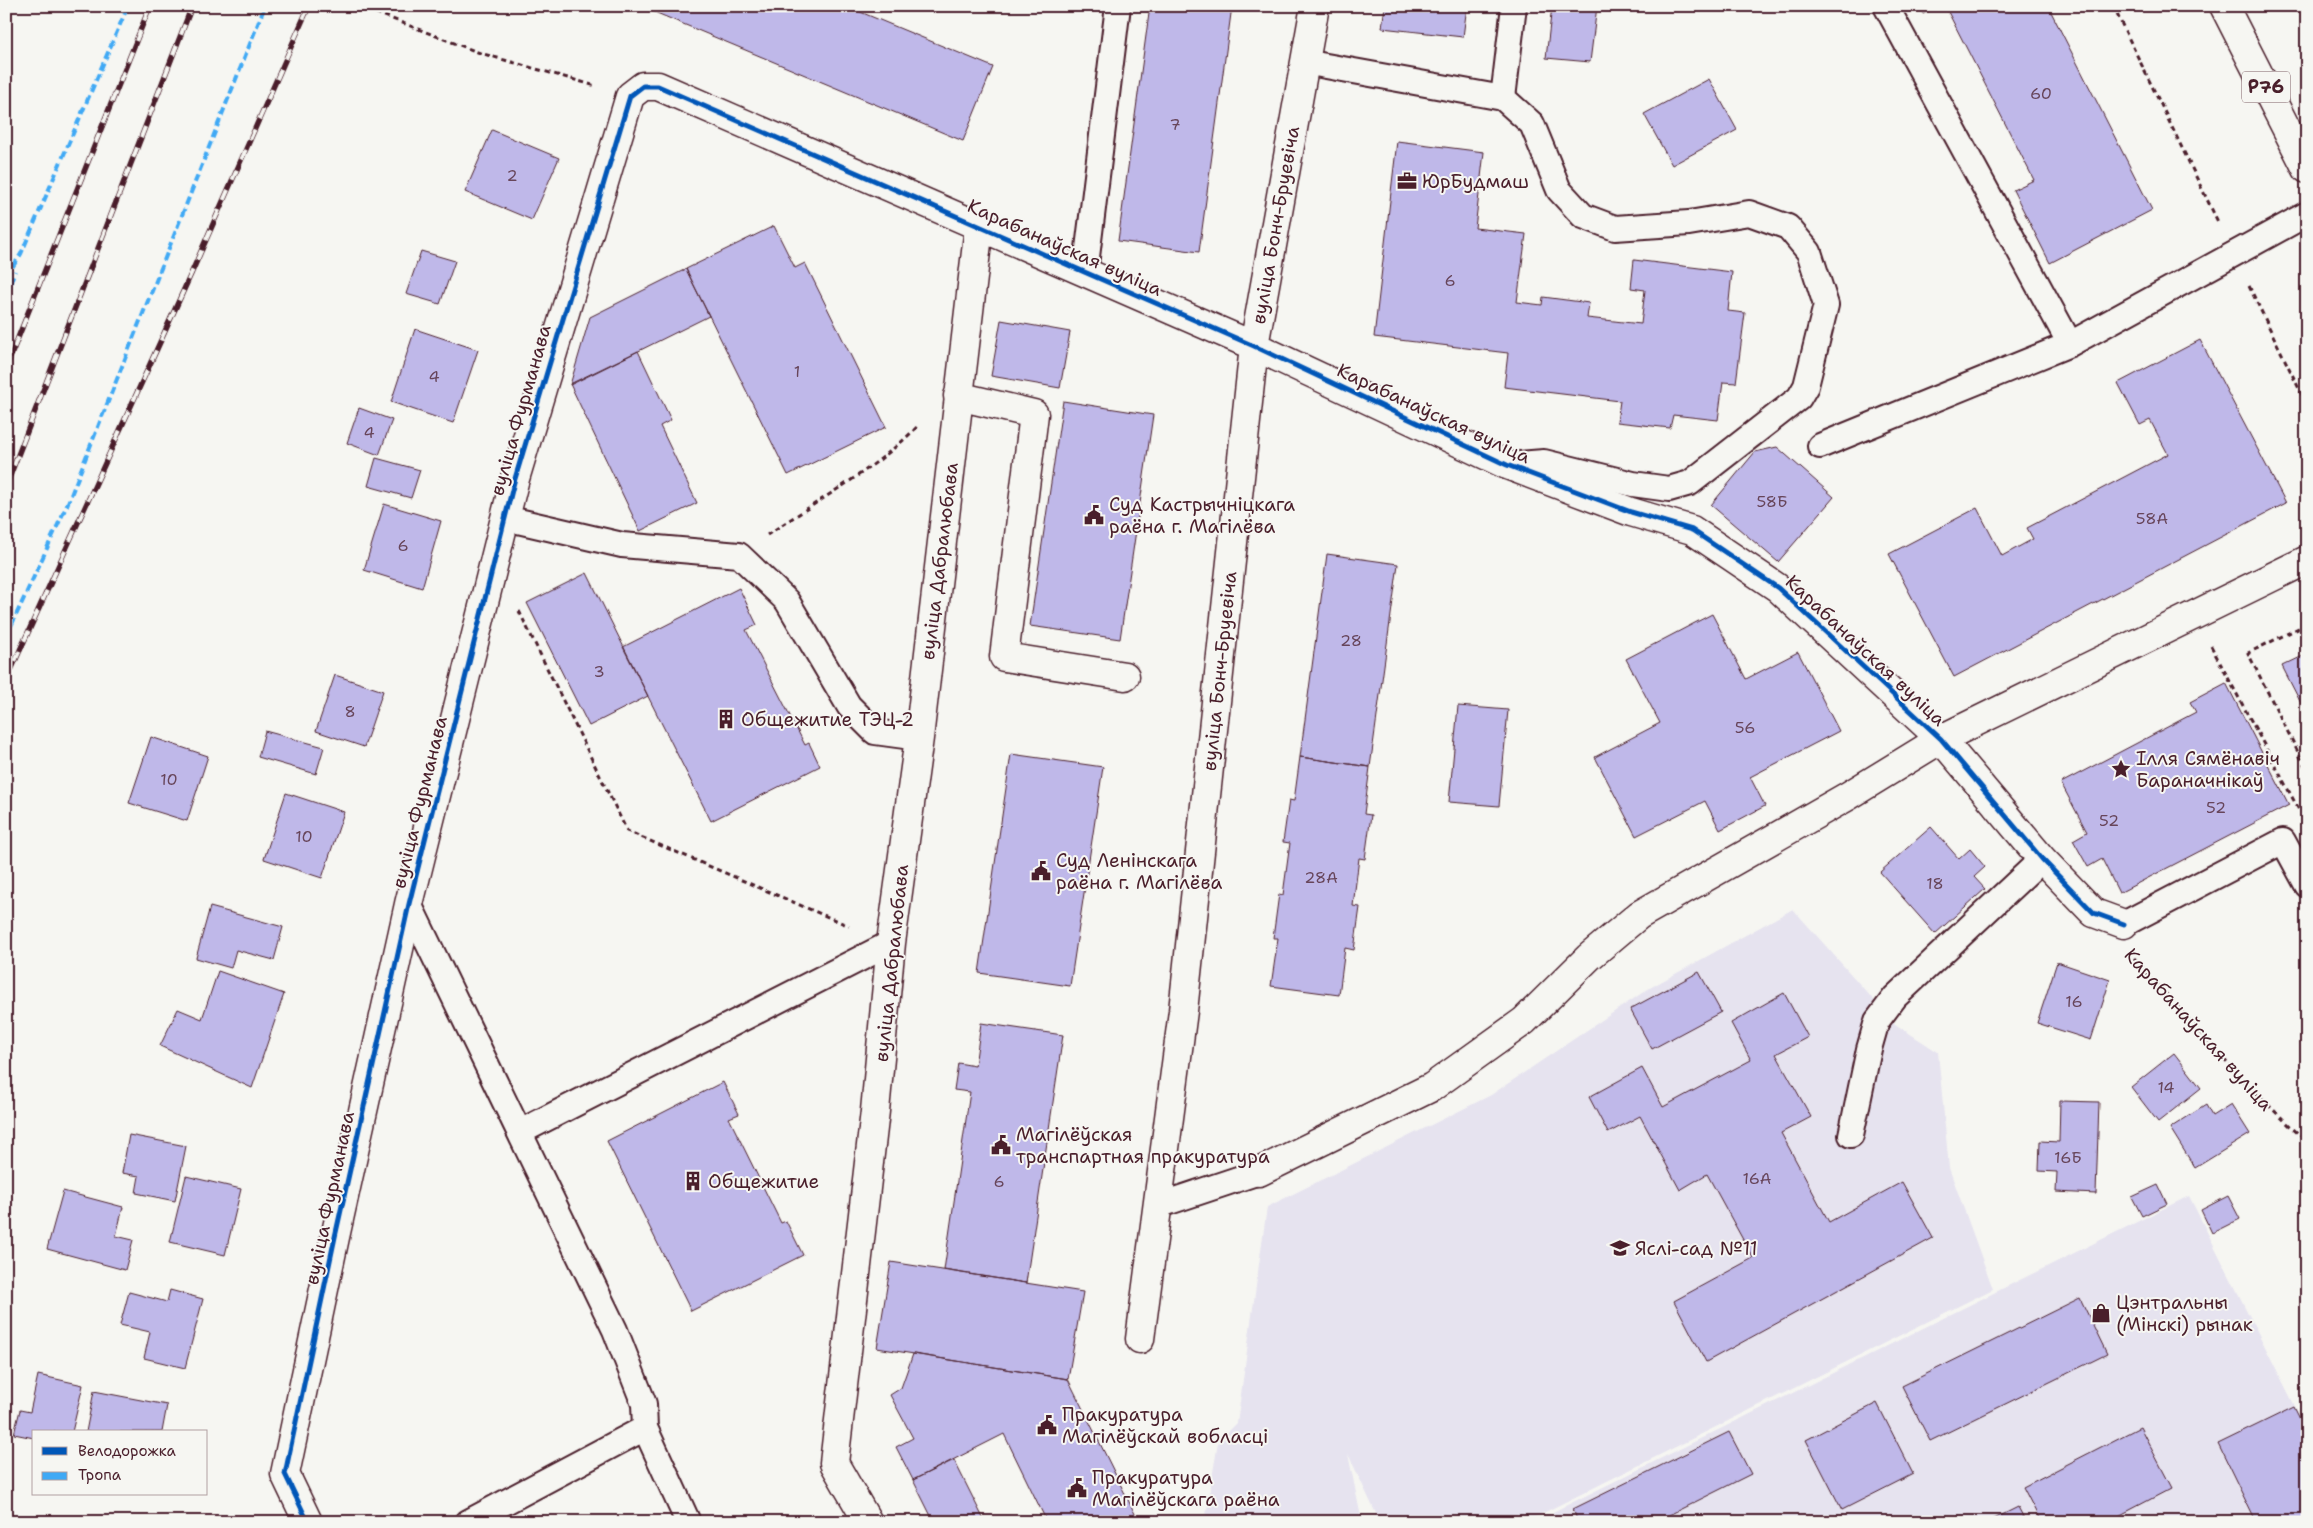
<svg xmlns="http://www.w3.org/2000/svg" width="2313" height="1528" viewBox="0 0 2313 1528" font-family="'Shantell Sans',sans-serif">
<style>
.built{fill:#e6e3ef}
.building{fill:#bfb8e9;stroke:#4a1f2b}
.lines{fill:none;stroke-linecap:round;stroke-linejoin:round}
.lane-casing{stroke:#4a1f2b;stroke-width:28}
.street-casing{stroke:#4a1f2b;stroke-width:31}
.primary-casing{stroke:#4a1f2b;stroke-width:31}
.path{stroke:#4a1f2b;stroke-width:3;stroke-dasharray:5 4;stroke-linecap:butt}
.lane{stroke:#f6f6f2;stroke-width:24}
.street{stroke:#f6f6f2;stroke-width:28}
.primary{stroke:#f6f6f2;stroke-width:28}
.rail-casing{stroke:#4a1f2b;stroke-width:5.5}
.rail{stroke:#f6f6f2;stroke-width:4;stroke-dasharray:11;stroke-linecap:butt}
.quiet{stroke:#3fa9f5;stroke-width:4;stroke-dasharray:8 4;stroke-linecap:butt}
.cycleway-casing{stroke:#f6f6f2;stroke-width:8}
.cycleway{stroke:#0057b8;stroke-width:5}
.labels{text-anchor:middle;stroke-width:4;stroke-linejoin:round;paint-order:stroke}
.number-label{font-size:16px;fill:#67455a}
.shield{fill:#f6f6f2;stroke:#7e6067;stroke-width:1}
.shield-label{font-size:18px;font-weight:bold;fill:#4a1f2b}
.poi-label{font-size:19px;fill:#4a1f2b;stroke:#f6f6f2;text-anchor:start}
.street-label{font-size:19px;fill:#4a1f2b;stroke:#f6f6f2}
</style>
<rect width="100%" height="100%" fill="#f6f6f2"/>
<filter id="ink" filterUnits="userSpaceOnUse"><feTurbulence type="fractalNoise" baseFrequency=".02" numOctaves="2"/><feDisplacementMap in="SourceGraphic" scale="10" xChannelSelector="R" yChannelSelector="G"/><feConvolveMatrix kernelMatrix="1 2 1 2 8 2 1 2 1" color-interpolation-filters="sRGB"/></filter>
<g filter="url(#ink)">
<!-- built -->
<path class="built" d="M 1793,909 L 1895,1024 L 1938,1052 L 1949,1168 L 1993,1289 L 1525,1522 L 1380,1522 L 1348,1454 L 1362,1522 L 1205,1522 L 1218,1442 L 1237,1423 L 1267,1207 L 1491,1095 L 1648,989 Z
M 2189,1196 L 2307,1430 L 2307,1522 L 1558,1522 L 1553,1512 Z"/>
<!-- building -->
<path class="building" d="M 654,6 L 846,6 L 993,67 L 963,141 L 652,11 Z
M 1150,6 L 1232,6 L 1199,252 L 1118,241 Z
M 1385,6 L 1467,6 L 1463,37 L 1382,28 Z
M 1552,6 L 1597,6 L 1590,62 L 1546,58 Z
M 1919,6 L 1939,6 L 1923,14 Z
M 1945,6 L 2048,6 L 2152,210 L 2050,263 L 2013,190 L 2034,180 Z
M 1709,79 L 1737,130 L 1672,165 L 1644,114 Z
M 492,130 L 559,158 L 532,220 L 465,192 Z
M 1397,141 L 1484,152 L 1475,228 L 1526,234 L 1517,302 L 1542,305 L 1543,297 L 1589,303 L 1587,318 L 1641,324 L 1645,290 L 1631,288 L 1634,260 L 1732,272 L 1728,311 L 1745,313 L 1736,383 L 1723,382 L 1718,420 L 1673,415 L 1670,428 L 1617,422 L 1620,401 L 1504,387 L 1508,353 L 1374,337 Z
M 774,226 L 795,268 L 805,263 L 886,427 L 788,475 L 686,269 Z
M 421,251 L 455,261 L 440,304 L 406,294 Z
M 686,269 L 709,316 L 570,385 L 590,317 Z
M 1001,320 L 1070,332 L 1060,388 L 991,376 Z
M 415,329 L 478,350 L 453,423 L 391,402 Z
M 2200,340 L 2286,503 L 1954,677 L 1889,554 L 1977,508 L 2002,556 L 2033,539 L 2027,528 L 2168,454 L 2150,420 L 2140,425 L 2118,383 Z
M 638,351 L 671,420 L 660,426 L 697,503 L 640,531 L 570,384 Z
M 1063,401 L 1153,415 L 1120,639 L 1030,626 Z
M 359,408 L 392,420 L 379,455 L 347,443 Z
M 1777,447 L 1834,497 L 1778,562 L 1711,505 L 1755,452 Z
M 376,458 L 420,470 L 411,498 L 368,486 Z
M 384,504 L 441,521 L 422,588 L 364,570 Z
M 1327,554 L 1398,564 L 1370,767 L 1300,757 Z
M 587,573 L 648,696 L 589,726 L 527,603 Z
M 739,588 L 757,625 L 746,630 L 805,745 L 809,743 L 820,766 L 711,821 L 623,647 Z
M 1712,614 L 1746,679 L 1798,652 L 1839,731 L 1750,777 L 1765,806 L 1720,830 L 1705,801 L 1636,836 L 1595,757 L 1660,723 L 1626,659 Z
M 2307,654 L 2307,715 L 2282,666 Z
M 335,675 L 383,691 L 364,747 L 316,731 Z
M 2226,683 L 2289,805 L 2119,893 L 2102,859 L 2088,867 L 2073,840 L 2087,832 L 2061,783 L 2196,712 L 2190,702 Z
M 1458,706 L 1508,710 L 1499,806 L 1449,802 Z
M 265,731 L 324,747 L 316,774 L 258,757 Z
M 151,737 L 208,756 L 187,821 L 129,803 Z
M 1011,754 L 1103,767 L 1070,986 L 979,973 Z
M 1300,757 L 1370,767 L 1364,814 L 1371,815 L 1365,859 L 1359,858 L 1353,906 L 1360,907 L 1354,950 L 1345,948 L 1339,995 L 1271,986 L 1278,938 L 1273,938 L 1279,894 L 1283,895 L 1290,843 L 1283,842 L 1289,800 L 1294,801 Z
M 286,793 L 344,812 L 322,878 L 264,859 Z
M 1931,827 L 1959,859 L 1970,849 L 1985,867 L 1974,877 L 1985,889 L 1935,934 L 1880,872 Z
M 210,907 L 283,927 L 274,960 L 236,950 L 231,968 L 196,958 Z
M 2057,962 L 2110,980 L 2091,1040 L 2037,1023 Z
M 218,971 L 284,994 L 252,1088 L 160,1046 L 178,1009 L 202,1019 Z
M 1699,972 L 1721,1012 L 1652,1049 L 1630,1009 Z
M 1784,993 L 1808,1037 L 1776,1054 L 1811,1117 L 1781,1133 L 1829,1222 L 1902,1182 L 1933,1238 L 1706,1362 L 1674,1301 L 1753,1258 L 1707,1174 L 1680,1190 L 1640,1116 L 1608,1133 L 1589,1097 L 1642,1068 L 1663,1107 L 1751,1060 L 1731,1023 Z
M 981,1023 L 1063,1035 L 1026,1283 L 944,1270 L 970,1092 L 954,1090 L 958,1063 L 975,1066 Z
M 2174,1053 L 2201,1088 L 2158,1122 L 2131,1087 Z
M 723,1082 L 739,1114 L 729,1118 L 781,1223 L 786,1221 L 803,1255 L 691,1311 L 607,1141 Z
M 2060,1101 L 2099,1102 L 2096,1194 L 2056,1192 L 2057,1172 L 2039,1171 L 2040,1141 L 2059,1142 Z
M 2231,1104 L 2250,1134 L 2195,1168 L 2170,1128 L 2206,1105 L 2212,1116 Z
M 129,1135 L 186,1146 L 175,1201 L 136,1193 L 139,1176 L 122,1173 Z
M 186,1176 L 241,1189 L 225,1255 L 170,1242 Z
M 2158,1185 L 2167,1204 L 2142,1216 L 2132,1197 Z
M 63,1191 L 123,1207 L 116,1236 L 133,1240 L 125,1270 L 47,1249 Z
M 2228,1196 L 2240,1219 L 2212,1233 L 2201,1210 Z
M 891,1262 L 1083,1292 L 1068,1379 L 877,1348 Z
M 170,1290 L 203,1299 L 185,1368 L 144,1358 L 150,1332 L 120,1325 L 129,1292 L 167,1302 Z
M 2080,1298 L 2107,1354 L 1930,1441 L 1902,1386 Z
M 913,1354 L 1068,1379 L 1139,1522 L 1047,1522 L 1004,1434 L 913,1480 L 896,1447 L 913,1438 L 890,1395 L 901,1388 Z
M 38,1375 L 83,1385 L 72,1432 L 34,1432 L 34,1438 L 14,1434 L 20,1410 L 30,1412 Z
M 94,1391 L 167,1405 L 162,1432 L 86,1432 Z
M 1877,1403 L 1913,1474 L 1842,1510 L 1806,1440 Z
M 2294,1407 L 2307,1433 L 2307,1522 L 2256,1522 L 2218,1444 Z
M 2140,1427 L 2172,1488 L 2107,1522 L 2041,1522 L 2023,1487 Z
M 1729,1432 L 1751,1474 L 1655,1522 L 1578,1522 L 1573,1509 Z
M 954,1460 L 985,1522 L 934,1522 L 913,1480 Z
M 2018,1507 L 2026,1522 L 1988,1522 Z"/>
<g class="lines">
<defs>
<path id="lane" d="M 1886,6 L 2070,344 L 2307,214
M 1304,62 L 1503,98 L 1514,6
M 1503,98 L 1532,124 L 1559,190 L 1583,216 L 1615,228 L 1689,223 L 1749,213 L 1788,227 L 1809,252 L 1826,305 L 1806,386 L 1799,398 L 1690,483 L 1669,489 L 1633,484 L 1544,462 L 1507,465
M 1085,273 L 1118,6
M 1820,446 L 2070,344
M 505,518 L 622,545 L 739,555 L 787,601 L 849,706 L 875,732 L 919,738
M 409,904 L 615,1330 L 644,1404 L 645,1428 L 688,1522
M 2124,924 L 2283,841 L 2307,885
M 520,1132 L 891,943
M 1851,1135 L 1869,1049 L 1877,1021 L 1895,997 L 2042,859
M 1157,1206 L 1259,1172
M 468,1522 L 645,1428"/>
<path id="street" d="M 958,396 L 1034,414 L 1004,657 L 1125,676
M 1259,1172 L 1432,1087 L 1524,1021 L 1589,957 L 1639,915 L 1848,796 L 1941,739 L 2307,560
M 1140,1339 L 1183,1011 L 1254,346 L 1315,6
M 308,1522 L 285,1474 L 335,1237 L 409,904 L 514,482 L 630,96 L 643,86 L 658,86 L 1254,346 L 1507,465 L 1631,512 L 1692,530 L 1778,588 L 1941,739 L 2042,859 L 2094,913 L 2124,924
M 868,1522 L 834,1463 L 875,1111 L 891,943 L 919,738 L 979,226"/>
<path id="primary" d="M 2224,6 L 2307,169"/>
</defs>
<!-- lane casing -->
<use href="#lane" class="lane-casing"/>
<!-- street casing -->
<use href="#street" class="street-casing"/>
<!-- primary casing -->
<use href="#primary" class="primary-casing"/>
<!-- path -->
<path class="path" d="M 359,6 L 480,53 L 596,86
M 2113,6 L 2219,224
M 2298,6 L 2307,23
M 2249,286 L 2307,405
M 767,535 C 818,500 875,470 918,426
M 519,611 L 627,831 L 849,926
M 2307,624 L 2248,653 L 2307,770
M 2211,646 L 2299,810
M 2134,958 L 2244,1082 L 2307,1142"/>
<!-- lane -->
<use href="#lane" class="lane"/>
<!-- street -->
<use href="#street" class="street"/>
<!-- primary -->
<use href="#primary" class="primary"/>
<defs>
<path id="rail" d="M 6,368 L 150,6
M 6,486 L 192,6
M 6,681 L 191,274 L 309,6"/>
</defs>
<!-- rail casing -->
<use href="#rail" class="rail-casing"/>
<!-- rail -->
<use href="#rail" class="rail"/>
<!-- quiet -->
<path class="quiet" d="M 6,277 L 21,254 L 128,6
M 6,294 L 15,271
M 6,637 L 67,505 L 265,6"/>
<defs>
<path id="cycleway" d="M 308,1522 L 285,1474 L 335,1237 L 409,904 L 514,482 L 630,96 L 643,86 L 658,86 L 1254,346 L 1507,465 L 1631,512 L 1692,530 L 1778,588 L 1941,739 L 2042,859 L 2094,913 L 2124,924"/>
</defs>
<!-- cycleway casing -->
<use href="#cycleway" class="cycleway-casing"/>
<!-- cycleway -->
<use href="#cycleway" class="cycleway"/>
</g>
</g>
<!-- icons -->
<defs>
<symbol id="office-bare" viewBox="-9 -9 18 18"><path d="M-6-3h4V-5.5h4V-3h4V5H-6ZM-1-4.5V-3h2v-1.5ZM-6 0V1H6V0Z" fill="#4a1f2b" stroke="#f6f6f2" stroke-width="2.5" paint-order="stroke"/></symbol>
<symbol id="civic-bare" viewBox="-9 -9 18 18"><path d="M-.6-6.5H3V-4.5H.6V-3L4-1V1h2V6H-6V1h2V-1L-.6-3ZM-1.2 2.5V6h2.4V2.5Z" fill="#4a1f2b" stroke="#f6f6f2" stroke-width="2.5" paint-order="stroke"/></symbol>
<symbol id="building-bare" viewBox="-9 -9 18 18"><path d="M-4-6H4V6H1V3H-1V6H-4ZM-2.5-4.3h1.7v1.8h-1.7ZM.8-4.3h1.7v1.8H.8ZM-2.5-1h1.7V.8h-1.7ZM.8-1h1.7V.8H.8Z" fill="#4a1f2b" stroke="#f6f6f2" stroke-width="2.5" paint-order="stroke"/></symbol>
<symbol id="sight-bare" viewBox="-9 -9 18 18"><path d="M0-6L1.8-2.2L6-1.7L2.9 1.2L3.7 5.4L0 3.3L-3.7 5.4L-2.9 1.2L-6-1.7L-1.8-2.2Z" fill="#4a1f2b" stroke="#f6f6f2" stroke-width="2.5" paint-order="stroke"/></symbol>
<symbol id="school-bare" viewBox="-9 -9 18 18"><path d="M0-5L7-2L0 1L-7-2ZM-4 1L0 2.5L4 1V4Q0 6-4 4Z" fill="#4a1f2b" stroke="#f6f6f2" stroke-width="2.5" paint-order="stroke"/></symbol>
<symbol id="shop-bare" viewBox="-9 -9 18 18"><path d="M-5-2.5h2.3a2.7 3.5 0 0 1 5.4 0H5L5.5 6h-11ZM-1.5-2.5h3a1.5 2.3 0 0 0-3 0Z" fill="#4a1f2b" stroke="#f6f6f2" stroke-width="2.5" paint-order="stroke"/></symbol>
</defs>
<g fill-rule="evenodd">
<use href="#office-bare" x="1393" y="167" width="28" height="28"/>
<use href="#civic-bare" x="1080" y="501" width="28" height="28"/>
<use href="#building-bare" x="712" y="705" width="28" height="28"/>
<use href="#sight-bare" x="2107" y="755" width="28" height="28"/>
<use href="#civic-bare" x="1027" y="857" width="28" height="28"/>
<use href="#civic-bare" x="987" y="1131" width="28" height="28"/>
<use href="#building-bare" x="679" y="1167" width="28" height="28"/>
<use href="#school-bare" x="1606" y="1234" width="28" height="28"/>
<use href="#shop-bare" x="2087" y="1299" width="28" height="28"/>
<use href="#civic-bare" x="1033" y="1411" width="28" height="28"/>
<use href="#civic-bare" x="1063" y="1474" width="28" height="28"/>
</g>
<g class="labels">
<!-- number labels -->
<g class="number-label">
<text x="2041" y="99">60</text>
<text x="1175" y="130">7</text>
<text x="512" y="181">2</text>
<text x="1450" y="286">6</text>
<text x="797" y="377">1</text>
<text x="434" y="382">4</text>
<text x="369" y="438">4</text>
<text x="1772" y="507">58Б</text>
<text x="2152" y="524">58А</text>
<text x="403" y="551">6</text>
<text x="1351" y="646">28</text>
<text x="599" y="677">3</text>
<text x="350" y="717">8</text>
<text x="1745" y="733">56</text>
<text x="169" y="785">10</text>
<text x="2216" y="813">52</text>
<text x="2109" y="826">52</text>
<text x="304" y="842">10</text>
<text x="1321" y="883">28А</text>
<text x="1935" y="889">18</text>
<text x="2074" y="1007">16</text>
<text x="2166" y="1093">14</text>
<text x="2068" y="1163">16Б</text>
<text x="1757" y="1184">16А</text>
<text x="999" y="1187">6</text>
</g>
<!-- shield labels -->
<rect class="shield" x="2242" y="71.5" width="48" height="31" rx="4"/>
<g class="shield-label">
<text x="2266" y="93">Р76</text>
</g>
<!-- poi labels -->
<g class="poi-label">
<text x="1422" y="188">ЮрБудмаш</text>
<text x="1109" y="511">Суд Кастрычніцкага<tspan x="1109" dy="22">раёна г. Магілёва</tspan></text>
<text x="741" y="726">Общежитие ТЭЦ-2</text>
<text x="2136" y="765">Ілля Сямёнавіч<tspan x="2136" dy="22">Бараначнікаў</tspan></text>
<text x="1056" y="867">Суд Ленінскага<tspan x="1056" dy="22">раёна г. Магілёва</tspan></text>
<text x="1016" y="1141">Магілёўская<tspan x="1016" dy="22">транспартная пракуратура</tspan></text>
<text x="708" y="1188">Общежитие</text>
<text x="1635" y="1255">Яслі-сад №11</text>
<text x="2116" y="1309">Цэнтральны<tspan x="2116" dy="22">(Мінскі) рынак</tspan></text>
<text x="1062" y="1421">Пракуратура<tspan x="1062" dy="22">Магілёўскай вобласці</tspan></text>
<text x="1092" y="1484">Пракуратура<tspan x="1092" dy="22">Магілёўскага раёна</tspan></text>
</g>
<!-- street labels -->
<g class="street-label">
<text transform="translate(1275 225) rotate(-80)" y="7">вуліца Бонч-Бруевіча</text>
<text transform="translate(1065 247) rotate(24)" y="7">Карабанаўская вуліца</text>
<text transform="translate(520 410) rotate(-74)" y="7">вуліца Фурманава</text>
<text transform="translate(1434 413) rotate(25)" y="7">Карабанаўская вуліца</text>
<text transform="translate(939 561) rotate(-83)" y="7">вуліца Дабралюбава</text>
<text transform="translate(1866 650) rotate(43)" y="7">Карабанаўская вуліца</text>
<text transform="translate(1219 671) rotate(-84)" y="7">вуліца Бонч-Бруевіча</text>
<text transform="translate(419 802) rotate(-76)" y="7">вуліца Фурманава</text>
<text transform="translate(891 963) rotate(-84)" y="7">вуліца Дабралюбава</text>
<text transform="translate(2199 1029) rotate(48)" y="7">Карабанаўская вуліца</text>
<text transform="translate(329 1198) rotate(-78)" y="7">вуліца Фурманава</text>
</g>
</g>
<!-- margin -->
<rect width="2313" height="1528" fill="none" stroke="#f6f6f2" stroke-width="25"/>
<rect x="12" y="12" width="2288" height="1503" fill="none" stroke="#4a1f2b" stroke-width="2" filter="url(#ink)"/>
<!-- legend -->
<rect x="32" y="1430" width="175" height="65" fill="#f6f6f2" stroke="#b1a0a2"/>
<rect x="42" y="1447" width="25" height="8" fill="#0057b8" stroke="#b1a0a2"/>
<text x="78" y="1456" font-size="15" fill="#4a1f2b">Велодорожка</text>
<rect x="42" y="1472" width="25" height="8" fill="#3fa9f5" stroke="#b1a0a2"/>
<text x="78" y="1480" font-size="15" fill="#4a1f2b">Тропа</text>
</svg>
